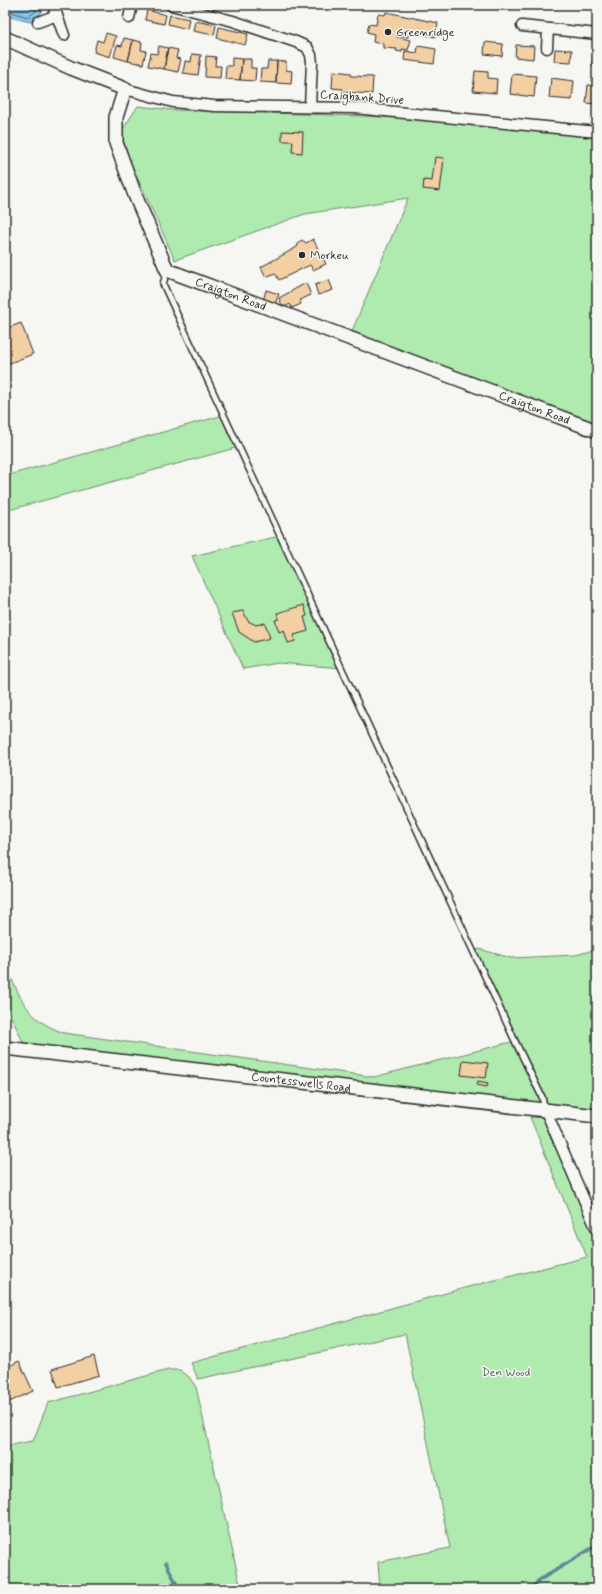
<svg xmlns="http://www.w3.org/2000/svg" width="602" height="1594" viewBox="0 0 602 1594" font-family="Mynerve,sans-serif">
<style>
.green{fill:#afeaaf;stroke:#6d8a6d}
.water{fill:#85c5e5;stroke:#61879b}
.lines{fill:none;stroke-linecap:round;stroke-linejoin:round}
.shore{stroke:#4f6975;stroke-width:1}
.stream{stroke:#61879b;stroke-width:3.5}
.building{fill:#f3cfa4;stroke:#2b2b2b}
.service-casing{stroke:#2b2b2b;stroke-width:8}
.minor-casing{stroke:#2b2b2b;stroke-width:13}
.tertiary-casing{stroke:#2b2b2b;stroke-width:16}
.service{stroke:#f6f6f2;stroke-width:5}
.minor{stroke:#f6f6f2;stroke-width:10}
.tertiary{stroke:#f6f6f2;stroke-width:13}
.poi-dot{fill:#2b2b2b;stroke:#f6f6f2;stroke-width:1.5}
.labels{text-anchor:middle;stroke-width:3;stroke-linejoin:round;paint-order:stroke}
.poi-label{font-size:12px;fill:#2b2b2b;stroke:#f6f6f2;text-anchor:start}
.street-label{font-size:12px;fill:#2b2b2b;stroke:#f6f6f2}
.park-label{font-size:12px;fill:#4c5b4c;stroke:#f6f6f2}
</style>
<rect width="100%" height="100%" fill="#f6f6f2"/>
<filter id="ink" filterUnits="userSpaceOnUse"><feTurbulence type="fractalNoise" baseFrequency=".025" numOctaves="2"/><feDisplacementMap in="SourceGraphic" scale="8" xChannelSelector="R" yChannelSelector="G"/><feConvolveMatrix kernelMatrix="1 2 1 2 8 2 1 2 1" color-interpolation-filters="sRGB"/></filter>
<g filter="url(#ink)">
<!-- green -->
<path class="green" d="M 138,106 L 173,110 L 363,116 L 541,126 L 597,132 L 597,423 L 439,366 L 352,331 L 408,198 L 305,214 L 175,260 L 129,159 L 121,132 Z
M 224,415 L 239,447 L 5,511 L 5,476 Z
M 280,536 L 342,668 L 278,663 L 243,669 L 192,556 Z
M 479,949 L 511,958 L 576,955 L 597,949 L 597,1116 L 359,1090 L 24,1044 L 5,1004 L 5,964 C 21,998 25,1019 64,1033 L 374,1077 L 515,1041 L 474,951 Z
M 530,1117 L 545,1118 L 597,1231 L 597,1589 L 380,1589 L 378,1562 L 450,1548 L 405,1334 L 198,1379 L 191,1363 L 468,1287 L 587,1257 Z
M 168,1370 L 180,1370 L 189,1377 L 196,1387 L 241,1589 L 5,1589 L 5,1446 L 33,1441 L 48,1403 Z"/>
<!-- water -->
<path class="water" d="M 5,5 L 39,5 L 42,12 L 30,22 L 13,18 L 5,13 Z"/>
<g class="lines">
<!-- shore -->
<path class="shore" d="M 5,10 L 28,17 L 36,11 L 36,5"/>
<!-- stream -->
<path class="stream" d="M 166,1563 L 179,1589
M 228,1589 L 240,1587
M 532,1589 L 538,1581 L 597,1545"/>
</g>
<!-- building -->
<path class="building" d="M 147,10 L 166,15 L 164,24 L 145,20 Z
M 386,12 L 438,23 L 435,37 L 409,31 L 408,37 L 398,35 L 397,37 L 411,40 L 408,50 L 402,49 L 402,52 L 396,51 L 397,49 L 383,48 L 383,44 L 373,42 L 374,34 L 367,32 L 369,24 L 376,25 L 378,14 L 385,15 Z
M 170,15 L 189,19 L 187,29 L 168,24 Z
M 195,21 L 216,25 L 214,35 L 193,31 Z
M 219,27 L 248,34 L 245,45 L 217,38 Z
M 106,33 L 116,36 L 110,57 L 94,52 L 97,40 L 103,42 Z
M 124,38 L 133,40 L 128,61 L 114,57 L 117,45 L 122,46 Z
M 133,40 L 142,42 L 141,50 L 146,51 L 143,64 L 128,61 Z
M 485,42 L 503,44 L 502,56 L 484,54 Z
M 516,45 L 534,46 L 533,59 L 515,57 Z
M 159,46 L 168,48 L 164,69 L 148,66 L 151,53 L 157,54 Z
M 418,46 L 436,49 L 434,64 L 404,60 L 405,51 L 417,53 Z
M 168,48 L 178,50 L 176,58 L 181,59 L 178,72 L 164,69 Z
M 555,49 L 572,50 L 571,62 L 554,61 Z
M 593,52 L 597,52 L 597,65 L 592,65 Z
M 192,54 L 201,55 L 198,75 L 183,73 L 185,61 L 191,62 Z
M 206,56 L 216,57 L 215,66 L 221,66 L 220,78 L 205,77 Z
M 232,58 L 242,59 L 240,80 L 225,79 L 226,66 L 232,66 Z
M 242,59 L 251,59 L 251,68 L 256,68 L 255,81 L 240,80 Z
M 268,61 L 277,61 L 276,83 L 260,82 L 261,69 L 267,69 Z
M 277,61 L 286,62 L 286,70 L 292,71 L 291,84 L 276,83 Z
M 333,71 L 351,73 L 351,76 L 373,77 L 372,94 L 342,92 L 343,89 L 332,88 Z
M 475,71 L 488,72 L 488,78 L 497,79 L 496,93 L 473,91 Z
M 512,74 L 536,76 L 534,97 L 510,94 Z
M 551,78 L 574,81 L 572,100 L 549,98 Z
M 588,85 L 597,86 L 597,104 L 586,103 Z
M 282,131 L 303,132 L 302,153 L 292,152 L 293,141 L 282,141 Z
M 435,157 L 444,158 L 440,191 L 423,189 L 424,180 L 432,181 Z
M 313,239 L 326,264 L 313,270 L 310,265 L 279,280 L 275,273 L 266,277 L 261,267 L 297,247 L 299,242 L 302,240 L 306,243 Z
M 329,280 L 333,290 L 318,295 L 315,285 Z
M 306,283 L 311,295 L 300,300 L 301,304 L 292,308 L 290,304 L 283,308 L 279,298 Z
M 266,290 L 279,294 L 275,304 L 263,301 Z
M 21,323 L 33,354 L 5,365 L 5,329 Z
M 304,605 L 307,616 L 304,617 L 308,631 L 294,635 L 295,641 L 288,643 L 284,630 L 279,632 L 275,620 L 279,619 L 277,613 Z
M 243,611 L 248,621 L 256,625 L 265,623 L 270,638 L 254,642 L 239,632 L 232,613 Z
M 463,1060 L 488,1063 L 486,1078 L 461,1075 Z
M 478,1081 L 488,1083 L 487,1087 L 477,1085 Z
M 94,1356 L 99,1375 L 58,1387 L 52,1369 Z
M 19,1361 L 33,1391 L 5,1404 L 5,1368 Z"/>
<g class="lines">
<defs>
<path id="service" d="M 167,271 L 163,284 L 515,1041 L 542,1097 L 545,1110"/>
<path id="minor" d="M 53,5 L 64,35
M 171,5 L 233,21 L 296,42 L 307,47 L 311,55 L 312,63 L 310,106
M 129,18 L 132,5
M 38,22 L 57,15
M 522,26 L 597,34
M 547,48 L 548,29
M 125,89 L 173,102 L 214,106 L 355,108 L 597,132
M 546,1111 L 597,1230"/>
<g id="tertiary">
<path id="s1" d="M 5,38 L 71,68 L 125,89 L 116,117 L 116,143 L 135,195 L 167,270 L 597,431"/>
<path id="s2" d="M 5,1048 L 597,1116"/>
</g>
</defs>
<!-- service casing -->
<use href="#service" class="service-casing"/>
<!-- minor casing -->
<use href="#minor" class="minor-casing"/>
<!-- tertiary casing -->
<use href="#tertiary" class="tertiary-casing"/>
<!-- service -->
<use href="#service" class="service"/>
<!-- minor -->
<use href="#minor" class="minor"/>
<!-- tertiary -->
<use href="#tertiary" class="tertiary"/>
</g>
</g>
<!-- markers -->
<g class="poi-dot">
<circle cx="388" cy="32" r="4"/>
<circle cx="302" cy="255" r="4"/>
</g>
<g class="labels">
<!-- poi labels -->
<g class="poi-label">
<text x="396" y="36">Greenridge</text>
<text x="310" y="259">Morkeu</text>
</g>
<!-- street labels -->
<g class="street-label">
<text transform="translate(362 97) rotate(4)" y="4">Craigbank Drive</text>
<text dy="4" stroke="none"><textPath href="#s1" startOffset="391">Craigton Road</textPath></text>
<text dy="4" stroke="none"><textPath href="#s1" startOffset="715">Craigton Road</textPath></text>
<text dy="4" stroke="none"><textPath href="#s2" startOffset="298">Countesswells Road</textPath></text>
</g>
<!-- park labels -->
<g class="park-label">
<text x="506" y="1376">Den Wood</text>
</g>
</g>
<!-- margin -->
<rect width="602" height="1594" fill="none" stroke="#f6f6f2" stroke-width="20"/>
<rect x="10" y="10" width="582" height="1574" fill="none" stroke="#2b2b2b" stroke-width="1.5" filter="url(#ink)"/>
</svg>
